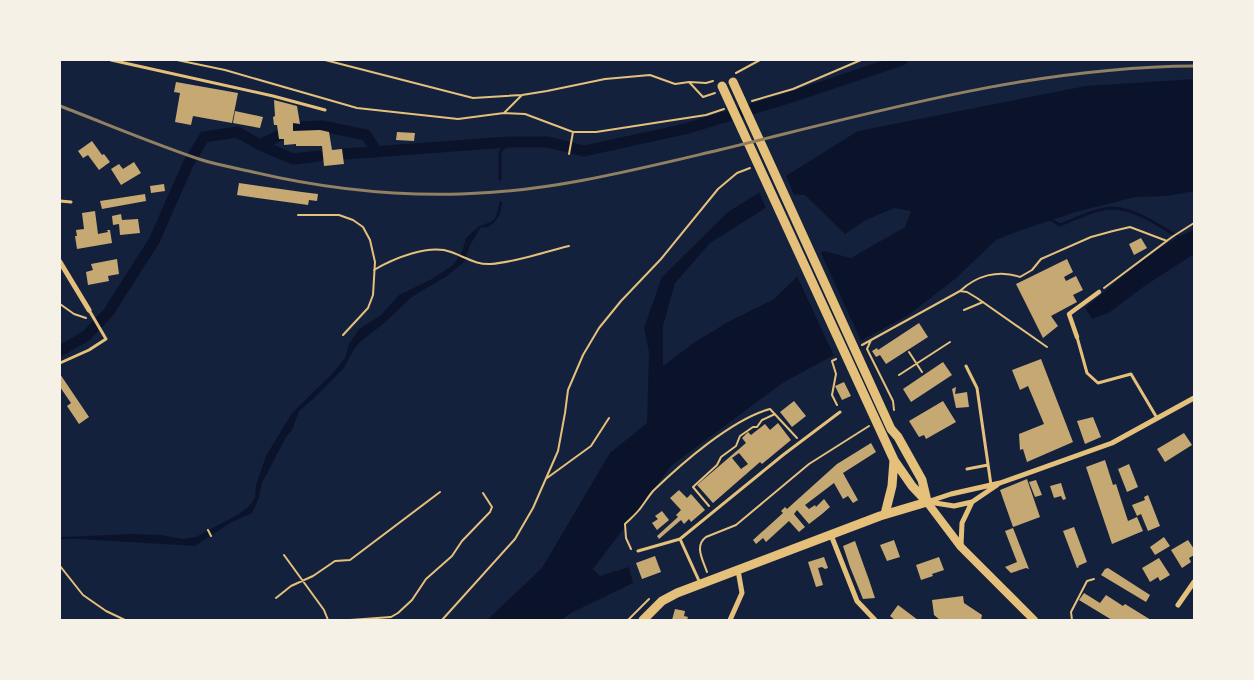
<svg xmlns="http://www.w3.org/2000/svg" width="1254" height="680" viewBox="0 0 1254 680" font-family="'Noto Sans',sans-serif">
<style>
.water{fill:#0b132b;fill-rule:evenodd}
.pier{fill:#14213d}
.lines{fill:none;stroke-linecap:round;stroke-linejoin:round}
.stream{stroke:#0b132b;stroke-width:3}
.canal{stroke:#0b132b;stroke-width:11}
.building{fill:#c6a872;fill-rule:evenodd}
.path{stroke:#e5c07b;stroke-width:2}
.service{stroke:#e5c07b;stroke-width:3}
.pedestrian{stroke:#e5c07b;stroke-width:4.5}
.minor{stroke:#e5c07b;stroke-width:5}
.tertiary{stroke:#e5c07b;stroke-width:8}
.secondary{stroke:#e5c07b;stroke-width:9}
.rail{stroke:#918062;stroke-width:3}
</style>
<rect width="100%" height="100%" fill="#14213d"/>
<!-- water -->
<path class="water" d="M 1194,79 L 1194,191 L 1167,196 L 1135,197 L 1076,212 L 1021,230 L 996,240 L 955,279 L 907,316 L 784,382 L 672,465 L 593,569 L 600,576 L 629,567 L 633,583 L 571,613 L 561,620 L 487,620 L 542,568 L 610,453 L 647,423 L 649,352 L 644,328 L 662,277 L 728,212 L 858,131 L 1086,86 ZM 788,194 L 805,195 L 845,234 L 866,220 L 894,208 L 911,211 L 905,227 L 851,258 L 823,251 L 774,299 L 728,322 L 695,342 L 663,366 L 663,326 L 675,283 L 710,243 Z
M 500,201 L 502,201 C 502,213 497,224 485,228 L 484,227 L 481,227 L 470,245 L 464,262 L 447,276 L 413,296 L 383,324 L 360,342 L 354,349 L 344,368 L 312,400 L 299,411 L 292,430 L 286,437 L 262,483 L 259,497 L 252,513 L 230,523 L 195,546 L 79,539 L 60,539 L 60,537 L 133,534 L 161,535 L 183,539 L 196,537 L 239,514 L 248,507 L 255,498 L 256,485 L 266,456 L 292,413 L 333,373 L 345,358 L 349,344 L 359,329 L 380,316 L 399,295 L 432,279 L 453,265 L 462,252 L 466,238 L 479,226 L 491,222 L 496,217 Z
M 1194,230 L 1194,254 L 1146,285 L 1110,312 L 1092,319 L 1085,308 C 1116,283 1158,243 1194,230 Z"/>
<!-- pier -->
<path class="pier" d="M 785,174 L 795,197 L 789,196 L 767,210 L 758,190 Z
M 820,251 L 862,343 L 835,358 L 796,274 Z"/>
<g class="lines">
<!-- stream -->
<path class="stream" d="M 500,179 L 500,152 L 508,142
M 1048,218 L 1060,225 C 1075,219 1097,208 1113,208 C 1137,209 1159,226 1180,238"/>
<!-- canal -->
<path class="canal" d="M 260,145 L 296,127 L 322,126 L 366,135 L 377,152
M 345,154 L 508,142 L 548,142 L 584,151 L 685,129 L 795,96 L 902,60
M 60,351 L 86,336 L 108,313 L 154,241 L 188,164 L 204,137 L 237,132 L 260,145 L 293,159 L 319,156"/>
</g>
<!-- building -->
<path class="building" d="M 176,82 L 238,93 L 232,123 L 193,116 L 191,125 L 175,122 L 180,93 L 174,92 Z
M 274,100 L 297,106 L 300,124 L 293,123 L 293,131 L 320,130 L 329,132 L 332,150 L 342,149 L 344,164 L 324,166 L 322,146 L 296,146 L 296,144 L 284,145 L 284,139 L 279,139 L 277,125 L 274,125 L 273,117 L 275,116 Z
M 235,111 L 263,117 L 260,128 L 233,123 Z
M 397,132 L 415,133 L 414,141 L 396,140 Z
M 92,141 L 102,155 L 104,154 L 110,162 L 99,170 L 88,155 L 83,158 L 78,151 Z
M 134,162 L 141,173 L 121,185 L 111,169 L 119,164 L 123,169 Z
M 239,183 L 302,192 L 318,194 L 317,201 L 309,200 L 308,205 L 237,195 Z
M 164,184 L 165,191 L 151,193 L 150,186 Z
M 145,194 L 146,201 L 102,209 L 100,201 Z
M 95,211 L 98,234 L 108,232 L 107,230 L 110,230 L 112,243 L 77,249 L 75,236 L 77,236 L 76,230 L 84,229 L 82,213 Z
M 121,214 L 122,220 L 138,219 L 140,233 L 120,235 L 119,224 L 113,225 L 112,216 Z
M 1141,238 L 1147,248 L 1134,255 L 1129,244 Z
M 117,259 L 119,274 L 108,276 L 109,281 L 88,285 L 86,272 L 93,270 L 91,264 Z
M 1067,259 L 1073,272 L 1064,277 L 1066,281 L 1076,276 L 1083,290 L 1073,295 L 1077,302 L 1051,316 L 1058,326 L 1043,338 L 1016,284 Z
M 919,323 L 928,337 L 886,364 L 880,355 L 876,357 L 872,351 L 877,348 L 878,350 Z
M 1041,359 L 1073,442 L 1027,462 L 1023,449 L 1020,450 L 1019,434 L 1044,424 L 1028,386 L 1020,390 L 1012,370 Z
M 943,362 L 952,375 L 911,402 L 903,389 Z
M 60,374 L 89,417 L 79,424 L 67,406 L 71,403 L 60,387 Z
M 844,382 L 851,396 L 842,400 L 835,386 Z
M 956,387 L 955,394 L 967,392 L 969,407 L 956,408 L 952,389 Z
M 794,401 L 806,416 L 792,427 L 780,412 Z
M 943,401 L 956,422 L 926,439 L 924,435 L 919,437 L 909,421 Z
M 1093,417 L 1101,437 L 1085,444 L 1077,421 Z
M 778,423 L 791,440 L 762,464 L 760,462 L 713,503 L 697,485 L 746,443 L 742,438 L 748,432 L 751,435 L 765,424 L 770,430 ZM 739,453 L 748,464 L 741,469 L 732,458 Z
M 1184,433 L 1192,445 L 1165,462 L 1157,449 Z
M 871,443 L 876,452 L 843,473 L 858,500 L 853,503 L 848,496 L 843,499 L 834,483 L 805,505 L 809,509 L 815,505 L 816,507 L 824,499 L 830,507 L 822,514 L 809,524 L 797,510 L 794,514 L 805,527 L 799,532 L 789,521 L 766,542 L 763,538 L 756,544 L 753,540 L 783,513 L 781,511 L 785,507 L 787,509 L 837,464 Z
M 1105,460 L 1113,485 L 1116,484 L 1128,521 L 1137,517 L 1143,531 L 1112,544 L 1086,467 Z
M 1129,464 L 1138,487 L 1127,492 L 1118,469 Z
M 1027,479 L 1040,517 L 1013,527 L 1000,490 Z
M 1036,480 L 1042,495 L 1035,497 L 1029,482 Z
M 1061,483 L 1066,499 L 1063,500 L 1061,496 L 1054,498 L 1050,486 Z
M 679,490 L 687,498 L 691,494 L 705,510 L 691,522 L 689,519 L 684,524 L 681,520 L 659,539 L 657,536 L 678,517 L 676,515 L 681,510 L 670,498 Z
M 1148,495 L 1160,526 L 1148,531 L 1141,514 L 1137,516 L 1132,505 L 1145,500 L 1144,497 Z
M 662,511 L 669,520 L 657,530 L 652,523 L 658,519 L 655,516 Z
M 1074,527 L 1087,562 L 1078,566 L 1079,567 L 1077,568 L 1063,531 Z
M 1013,528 L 1029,569 L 1026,568 L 1011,573 L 1005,567 L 1017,562 L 1005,531 Z
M 1164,537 L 1170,546 L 1155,555 L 1150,547 Z
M 894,540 L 900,557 L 887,561 L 880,545 Z
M 1188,540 L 1194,549 L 1194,555 L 1189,558 L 1191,562 L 1182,568 L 1171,550 Z
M 855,541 L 869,580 L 875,598 L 863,599 L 850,567 L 843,546 Z
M 655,556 L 661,572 L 642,579 L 636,563 Z
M 824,557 L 828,568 L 825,569 L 822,567 L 818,568 L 823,585 L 816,587 L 808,562 Z
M 939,557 L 944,570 L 932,574 L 933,576 L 921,580 L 916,565 Z
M 1159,558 L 1170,575 L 1160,581 L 1158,577 L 1150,582 L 1142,568 Z
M 1108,568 L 1150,595 L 1146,602 L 1101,575 L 1105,569 Z
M 1084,593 L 1100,603 L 1106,595 L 1123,606 L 1125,604 L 1151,620 L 1112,620 L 1079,600 Z
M 963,596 L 964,603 L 982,615 L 981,620 L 940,620 L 934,615 L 932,600 Z
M 898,605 L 918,620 L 895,620 L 890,616 Z
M 675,609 L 685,611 L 684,616 L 688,617 L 687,620 L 672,620 Z"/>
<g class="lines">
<!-- path -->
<path class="path" d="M 177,60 L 225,70 L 357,108 L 458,119 L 504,113 L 522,95
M 325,60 L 473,98 L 522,95 L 547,91 L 605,79 L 650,75 L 675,84 L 689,82 L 706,83 L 713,81
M 736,73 L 760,60
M 689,82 L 703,97 L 715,93
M 752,101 L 793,89 L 861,60
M 504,113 L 525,114 L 573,132 L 596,132 L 706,115 L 724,109
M 569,154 L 573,132
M 298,215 L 339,215 L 353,220 L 363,227 L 370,240 L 375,262 L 373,295 L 368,308 L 343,335
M 374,270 C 394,258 429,244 451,252 C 465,257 476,265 491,264 C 517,262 544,252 569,246
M 1104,288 L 1172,237 L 1194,223
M 960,291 C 976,276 998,269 1020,277 L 1032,270 L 1041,259 L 1091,237 L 1113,231 L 1130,227 L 1167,241
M 60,304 L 74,314 L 86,318
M 964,310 L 983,302
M 871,340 L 867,349 L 893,401 L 894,410
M 862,345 L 960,291 L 967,292 L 977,298 L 1047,347
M 909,352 L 922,372
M 836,359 L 832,361 L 836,374 L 832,395 L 837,405
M 899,375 L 950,342
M 547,478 L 591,446 L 609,418
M 709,506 L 693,487 L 717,465 L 721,457 L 736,446 L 740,436 L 753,427 L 757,427 L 762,420 L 775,414
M 208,530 L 211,536
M 631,549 L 626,538 L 625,524 C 630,519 635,515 639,510 C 644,504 648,497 653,491 C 681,464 732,419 770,409 L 797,438
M 284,555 L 324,610 L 328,620
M 60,566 L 83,595 L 106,611 L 125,620
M 707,572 C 703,560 694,546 706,537 L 736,525 L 809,464 L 869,426
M 276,598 L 291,586 L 313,576 L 335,561 L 350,560 L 440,492
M 350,620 L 391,617 L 398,613 L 412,600 L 426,579 L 452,556 L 462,541 L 490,512 L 492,507 L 483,493
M 442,620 L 515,539 L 533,508 L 558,451 L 565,413 L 568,390 L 583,355 L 599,328 L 621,301 L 661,259 L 718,189 L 737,173 L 750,168
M 628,620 L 649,599
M 1072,620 L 1071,612 L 1087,581 L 1094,579"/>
<!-- service -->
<path class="service" d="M 111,60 L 273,96 L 325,110
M 60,201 L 71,202
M 1077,337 L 1087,373 L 1098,383 L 1131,374 L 1157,418
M 60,363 L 89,350 L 106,339 L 89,310
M 966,366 L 977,388 L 991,485
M 967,469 L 988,465
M 638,551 L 680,539
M 700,583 L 680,539 L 783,455 L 840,412"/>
<!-- pedestrian -->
<path class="pedestrian" d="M 1077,337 L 1069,314 L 1099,292"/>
<!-- minor -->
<path class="minor" d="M 60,262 L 89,310
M 927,502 L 951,494 L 1000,483 L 1112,443 L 1194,398
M 929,502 L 954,506 L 972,502 L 997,485
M 831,535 L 857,601 L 875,620
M 961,546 L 962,523 L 972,502
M 1178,605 L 1194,582
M 730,620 L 742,593 L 738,570"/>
<!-- tertiary -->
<path class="tertiary" d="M 927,502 L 961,547 L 1034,620"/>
<!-- secondary -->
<path class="secondary" d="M 733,82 L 891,429 L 898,437 L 922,480 L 927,501
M 722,86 L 894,460 L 912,486 L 927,502
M 885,514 L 892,486 L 894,460
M 643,620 L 662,601 L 677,593 L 880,516 L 927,502"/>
<!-- rail -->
<path class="rail" d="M 60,106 C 107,124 154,144 202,160 C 218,165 236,168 253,172 C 321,188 391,196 461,194 C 548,192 634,170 719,150 C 876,112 1031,67 1194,66"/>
</g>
<!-- border -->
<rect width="1254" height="680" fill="none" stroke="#f6f1e7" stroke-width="122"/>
</svg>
